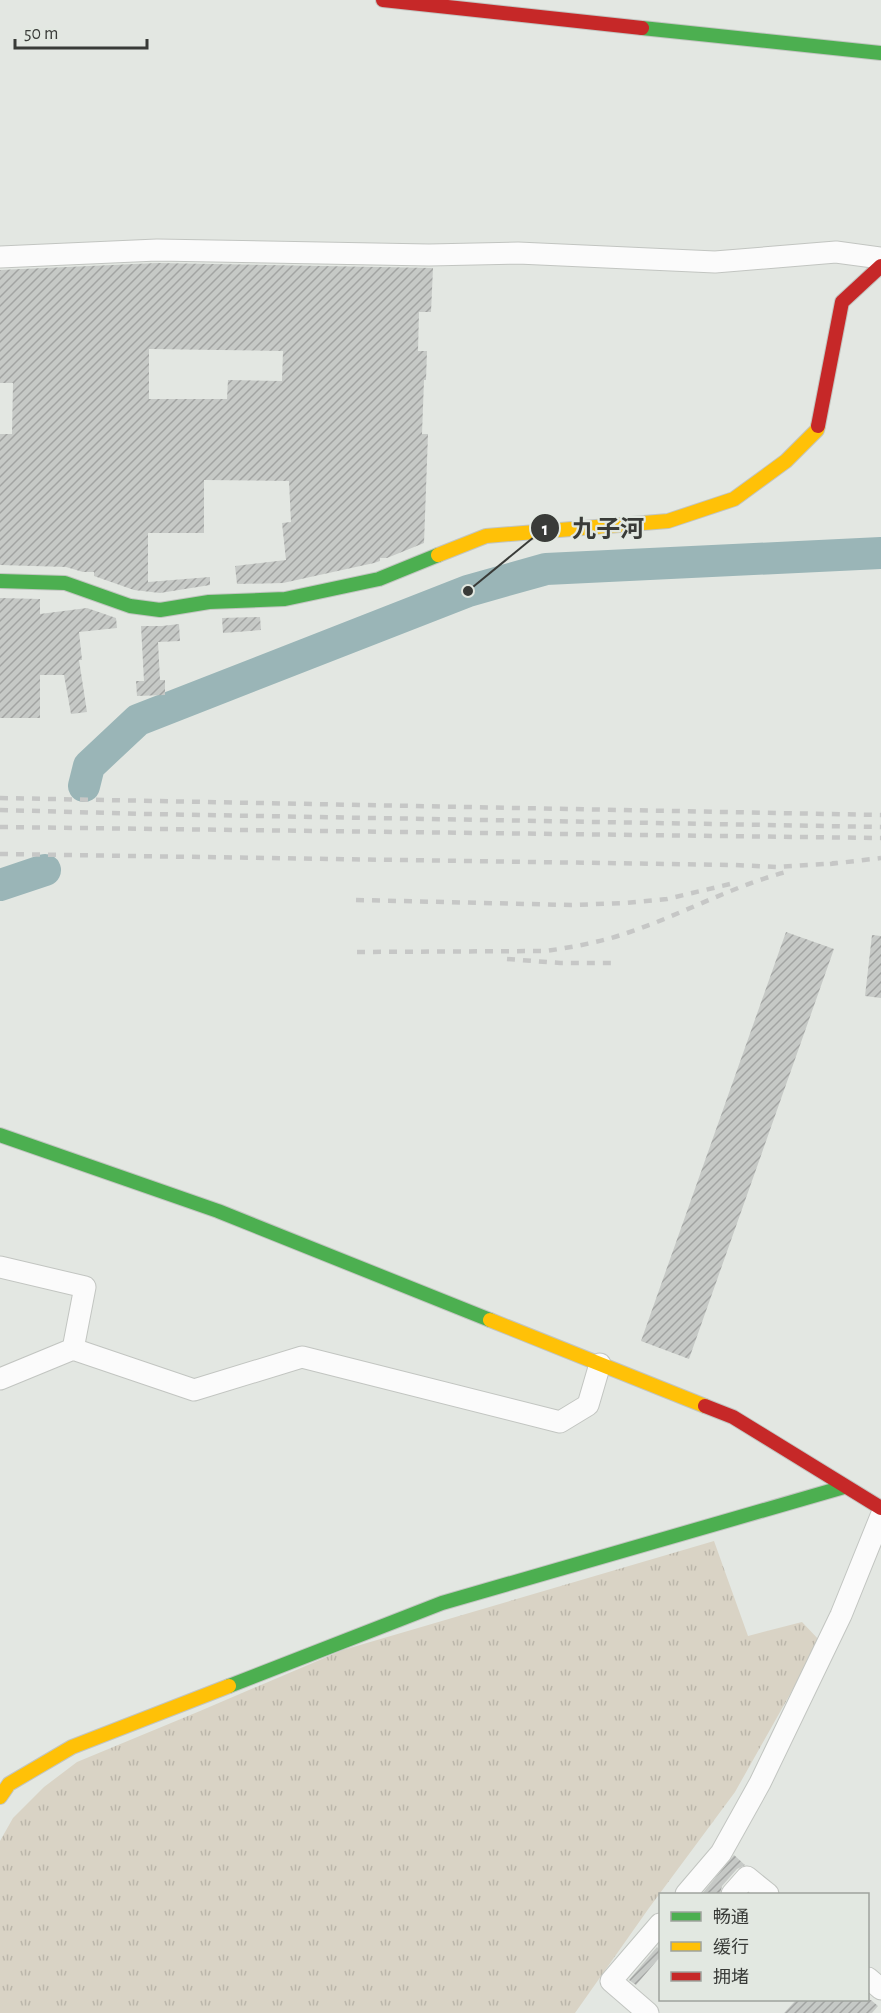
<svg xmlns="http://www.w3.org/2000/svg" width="881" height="2013" viewBox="0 0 881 2013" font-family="'Alegreya Sans','Noto Sans SC',sans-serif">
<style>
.grass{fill:url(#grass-tufts)}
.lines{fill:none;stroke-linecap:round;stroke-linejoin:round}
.river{stroke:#9ab5b7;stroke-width:32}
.building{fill:url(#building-hatch);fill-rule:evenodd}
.street-casing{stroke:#c2c5c1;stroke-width:23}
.fast-casing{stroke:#c2c5c1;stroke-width:16}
.slow-casing{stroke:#c2c5c1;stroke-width:16}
.jam-casing{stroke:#c2c5c1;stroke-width:16}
.street{stroke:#fbfbfb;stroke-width:21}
.fast{stroke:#4caf50;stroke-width:14}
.slow{stroke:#ffc107;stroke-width:14}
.jam{stroke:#c62828;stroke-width:14}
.rail{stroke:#c6c7c6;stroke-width:4.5;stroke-dasharray:8 8;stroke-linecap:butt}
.leader{fill:none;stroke:#393b38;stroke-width:2}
.callout-dot{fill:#393b38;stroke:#e2e8e1;stroke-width:2}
.mark-label{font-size:18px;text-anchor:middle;font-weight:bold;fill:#fff}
.callout-label{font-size:24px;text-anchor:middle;font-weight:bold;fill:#393b38;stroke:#e2e8e1;stroke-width:4.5;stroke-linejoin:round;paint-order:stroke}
</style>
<defs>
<pattern id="grass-tufts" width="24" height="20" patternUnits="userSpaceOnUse" patternTransform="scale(1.5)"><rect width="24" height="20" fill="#d9d3c5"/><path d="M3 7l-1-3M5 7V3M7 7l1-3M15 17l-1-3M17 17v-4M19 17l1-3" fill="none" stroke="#bbb6aa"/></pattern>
<pattern id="building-hatch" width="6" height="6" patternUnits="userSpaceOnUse" patternTransform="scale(1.5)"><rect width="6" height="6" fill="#c6c9c6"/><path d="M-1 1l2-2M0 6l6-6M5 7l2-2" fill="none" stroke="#a2a4a2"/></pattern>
</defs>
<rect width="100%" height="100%" fill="#e3e7e2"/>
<!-- grass -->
<path class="grass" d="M 714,1541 L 748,1636 L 802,1622 L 820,1641 L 735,1792 L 649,1908 L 575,2013 L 0,2013 L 0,1841 L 13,1818 L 44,1787 L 77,1762 L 200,1711 L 343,1650 Z"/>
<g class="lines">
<!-- river -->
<path class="river" d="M 84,786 L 89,766 L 138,720 L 468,591 L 546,569 L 881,553
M 0,885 L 45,870"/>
</g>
<!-- building -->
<path class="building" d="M 157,263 L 433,268 L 431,312 L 419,312 L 418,351 L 427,351 L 426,380 L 424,380 L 422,434 L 428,434 L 424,543 L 387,558 L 380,558 L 380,561 L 374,563 L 283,583 L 237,584 L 235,566 L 286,560 L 282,523 L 291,522 L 289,481 L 204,480 L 204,533 L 148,533 L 148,582 L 210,577 L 210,585 L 160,593 L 134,590 L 94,576 L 94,572 L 83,572 L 66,567 L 0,565 L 0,434 L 12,434 L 13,383 L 0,383 L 0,270 ZM 149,349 L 283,351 L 282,381 L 228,380 L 227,399 L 149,399 Z
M 0,598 L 40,599 L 40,614 L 87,608 L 116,618 L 117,628 L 79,632 L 82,660 L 79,660 L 87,712 L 71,714 L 64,675 L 40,675 L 40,718 L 0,718 Z
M 260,617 L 261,630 L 223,633 L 222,618 Z
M 179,624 L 180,641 L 158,642 L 160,680 L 165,680 L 165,695 L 137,696 L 136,681 L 144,681 L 141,626 L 162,626 Z
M 786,932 L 834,949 L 689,1359 L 641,1341 Z
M 872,935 L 881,936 L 881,998 L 865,996 Z
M 734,1855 L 745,1865 L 737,1869 L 722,1886 L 720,1894 L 702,1894 Z
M 657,1947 L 660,1950 L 660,1957 L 636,1985 L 629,1980 Z
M 796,2000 L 871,2000 L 878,2006 L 872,2013 L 784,2013 Z"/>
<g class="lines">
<defs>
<path id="street" d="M 0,257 L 157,250 L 429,255 L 518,253 L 715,262 L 836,252 L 881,258
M 0,1267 L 85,1287 L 73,1349 L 0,1379
M 73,1349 L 194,1390 L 302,1357 L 560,1422 L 588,1405 L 600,1364
M 686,1894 L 721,1853 L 760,1783 L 841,1615 L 881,1516
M 732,1894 L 747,1877 L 768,1894
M 868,1978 L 881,1989
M 648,2013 L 611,1981 L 660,1924"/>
<path id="fast" d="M 642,28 L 881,53
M 0,581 L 65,583 L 130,606 L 160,610 L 209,602 L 285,599 L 379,579 L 438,555
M 0,1135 L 218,1211 L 490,1320
M 229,1686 L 442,1603 L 844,1487"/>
<path id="slow" d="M 438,555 L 486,536 L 668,521 L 734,499 L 786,461 L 817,430 L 818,426
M 490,1320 L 705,1406
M 0,1797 L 9,1784 L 72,1747 L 229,1686"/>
<path id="jam" d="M 383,0 L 642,28
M 818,426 L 842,302 L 881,266
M 705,1406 L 733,1417 L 881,1508"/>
</defs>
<!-- street casing -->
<use href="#street" class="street-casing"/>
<!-- fast casing -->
<use href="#fast" class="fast-casing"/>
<!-- slow casing -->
<use href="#slow" class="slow-casing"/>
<!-- jam casing -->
<use href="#jam" class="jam-casing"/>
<!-- street -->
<use href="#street" class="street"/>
<!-- fast -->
<use href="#fast" class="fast"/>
<!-- slow -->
<use href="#slow" class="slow"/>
<!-- jam -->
<use href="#jam" class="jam"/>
<!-- rail -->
<path class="rail" d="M 0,798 L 881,815
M 0,810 L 147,814 L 881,827
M 0,827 L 881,838
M 0,854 L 735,865 L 777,867 L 837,863
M 830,864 L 881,858
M 356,900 L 571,905 L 626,903 L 667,899 L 730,884
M 357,952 L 546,951 C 573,947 601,942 627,933 C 681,915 730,887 786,872
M 507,959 L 560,963 L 617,963"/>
</g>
<!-- callouts -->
<path class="leader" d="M468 591L545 528"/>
<g class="callout-dot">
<circle cx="468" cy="591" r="6"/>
<circle cx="545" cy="528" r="15"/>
</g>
<g class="mark-label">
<text x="545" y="535">1</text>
</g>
<g class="callout-label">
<text x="608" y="537">九子河</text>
</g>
<!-- legend -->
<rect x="659" y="1893" width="210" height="108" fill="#e2e8e1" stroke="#9ea39d" stroke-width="1.5"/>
<rect x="671" y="1912" width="30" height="9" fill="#4caf50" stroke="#9ea39d" stroke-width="1.5"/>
<text x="713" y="1923" font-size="18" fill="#393b38">畅通</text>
<rect x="671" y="1942" width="30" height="9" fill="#ffc107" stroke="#9ea39d" stroke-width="1.5"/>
<text x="713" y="1953" font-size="18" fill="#393b38">缓行</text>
<rect x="671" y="1972" width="30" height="9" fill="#c62828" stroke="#9ea39d" stroke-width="1.5"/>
<text x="713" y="1983" font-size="18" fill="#393b38">拥堵</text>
<!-- scale -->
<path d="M15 39v9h132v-9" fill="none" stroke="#393b38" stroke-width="3"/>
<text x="24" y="39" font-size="18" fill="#393b38" stroke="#e2e8e1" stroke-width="4.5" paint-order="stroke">50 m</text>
</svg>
